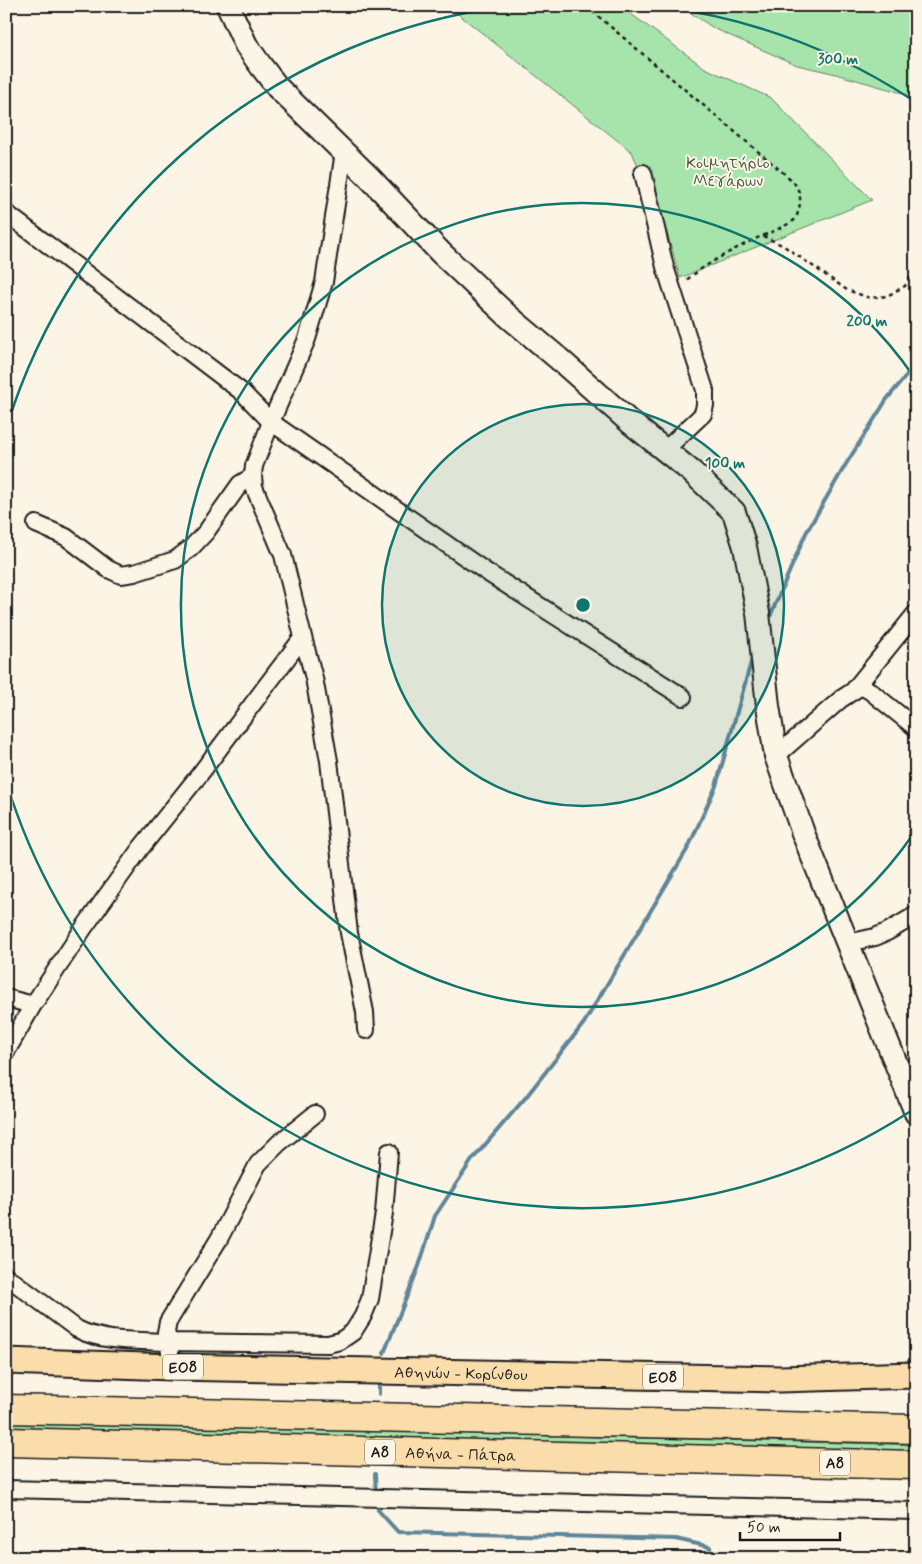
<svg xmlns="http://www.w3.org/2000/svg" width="922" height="1564" viewBox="0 0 922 1564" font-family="Mynerve,sans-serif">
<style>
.green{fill:#a6e4ab;stroke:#618064}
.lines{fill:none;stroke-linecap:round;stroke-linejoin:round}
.stream{stroke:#5f8599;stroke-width:4}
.street-casing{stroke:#1c1c1c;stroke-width:20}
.secondary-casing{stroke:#1c1c1c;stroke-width:26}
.primary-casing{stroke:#1c1c1c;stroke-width:29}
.highway-casing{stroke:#1c1c1c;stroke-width:31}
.path{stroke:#1c1c1c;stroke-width:2.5;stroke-dasharray:4 4;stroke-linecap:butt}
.street{stroke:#fcf5e5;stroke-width:16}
.secondary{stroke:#fcf5e5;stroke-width:22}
.primary{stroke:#faddab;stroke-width:25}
.highway{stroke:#faddab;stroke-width:28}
.ring{fill:none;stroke:#0f766e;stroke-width:2.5}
.labels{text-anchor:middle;stroke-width:4;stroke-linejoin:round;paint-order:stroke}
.shield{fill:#fcf5e5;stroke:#5f5d58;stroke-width:1}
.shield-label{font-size:15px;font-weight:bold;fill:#1c1c1c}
.park-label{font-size:16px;fill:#455847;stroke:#fcf5e5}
.street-label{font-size:16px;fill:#1c1c1c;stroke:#fcf5e5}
.centre{fill:#0f766e;stroke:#fcf5e5;stroke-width:2.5}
.ring-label{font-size:15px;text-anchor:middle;font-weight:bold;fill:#0f766e;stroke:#fcf5e5;stroke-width:4;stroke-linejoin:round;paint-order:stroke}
</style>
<rect width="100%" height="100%" fill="#fcf5e5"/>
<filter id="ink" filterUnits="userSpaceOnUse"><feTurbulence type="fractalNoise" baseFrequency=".02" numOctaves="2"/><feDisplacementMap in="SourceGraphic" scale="10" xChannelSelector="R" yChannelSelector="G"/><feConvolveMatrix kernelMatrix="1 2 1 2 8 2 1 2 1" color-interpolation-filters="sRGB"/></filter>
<g filter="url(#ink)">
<!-- green -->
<path class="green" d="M 448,6 L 620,6 L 705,68 L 771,98 L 872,200 L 680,278 L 667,233 L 632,152 Z
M 680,6 L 916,6 L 916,97 L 832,73 L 797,65 L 715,29 Z
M 6,1422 L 916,1445 L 916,1452 L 6,1430 Z"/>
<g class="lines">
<!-- stream -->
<path class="stream" d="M 768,621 L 806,533 L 846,464 L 887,399 L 916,364
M 384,1353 L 419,1266 L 435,1216 L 472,1160 L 526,1097 L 584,1023 L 688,848 L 716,786 L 753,655
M 379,1394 L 379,1385
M 375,1474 L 376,1495
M 377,1502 L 378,1510 L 398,1532 L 676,1539 L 710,1547 L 710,1558"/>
<defs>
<path id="street" d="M 643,173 L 665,267 L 705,390 L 705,405 L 703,414 L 665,450
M 6,213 L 242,392 L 271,422 L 488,573 L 683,697
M 36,524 L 66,537 L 108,569 L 121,575 L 134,573 L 175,560 L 191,548 L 206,532 L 240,484 L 253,476
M 303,637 L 314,678 L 329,761 L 349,933 L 365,1012 L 366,1030
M 853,691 L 916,613
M 776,756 L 841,699 L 861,686 L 870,691 L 916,728
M 848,943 L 875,937 L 887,932 L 916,915
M 6,998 L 33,1005
M 6,1052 L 33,1005 L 83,929 L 140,849 L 200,774 L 303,637 L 283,555 L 254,487 L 253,476 L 254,466 L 271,422 L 307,339 L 324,282 L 344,152
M 315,1114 L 279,1143 L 258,1164 L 219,1239 L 168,1322 L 166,1332 L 169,1342 L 328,1344 L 340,1341 L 353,1332 L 363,1316 L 370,1299 L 384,1213 L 389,1152
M 6,1276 L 77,1329 C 104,1343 138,1340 169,1342 L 170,1353
M 6,1489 L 916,1511"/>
<path id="secondary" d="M 228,6 L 246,45 L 261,66 L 278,88 L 368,176 L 441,253 L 508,316 L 559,359 L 631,423 L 692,472 L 734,512 L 745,547 L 758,613 L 768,706 L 776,756 L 803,833 L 916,1113"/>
<g id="primary">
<path id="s1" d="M 6,1361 L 171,1367 L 780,1379 L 916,1375"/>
</g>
<g id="highway">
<path d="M 6,1409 L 916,1429"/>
<path id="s2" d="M 6,1442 L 916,1465"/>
</g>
</defs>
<!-- street casing -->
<use href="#street" class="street-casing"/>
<!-- secondary casing -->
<use href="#secondary" class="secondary-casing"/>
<!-- primary casing -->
<use href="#primary" class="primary-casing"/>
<!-- highway casing -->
<use href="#highway" class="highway-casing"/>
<!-- path -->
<path class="path" d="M 586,6 L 793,181 C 803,196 801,202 796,219 C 780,230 764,234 747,243 C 725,254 703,266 684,282
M 763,236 L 784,246 L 847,290 L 870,298 L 887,296 L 905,286 L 916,267"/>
<!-- street -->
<use href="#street" class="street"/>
<!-- secondary -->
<use href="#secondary" class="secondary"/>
<!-- primary -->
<use href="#primary" class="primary"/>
<!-- highway -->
<use href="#highway" class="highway"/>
</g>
</g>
<!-- distance rings -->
<circle cx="583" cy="605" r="201" fill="#0f766e" fill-opacity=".12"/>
<g class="ring">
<circle cx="583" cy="605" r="201"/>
<path d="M914 833A402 402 0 1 1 914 377"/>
<path d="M911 1111A603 603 0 0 1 6 781M6 429A603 603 0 0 1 510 6M656 6A603 603 0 0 1 911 99"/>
</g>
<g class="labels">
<!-- shield labels -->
<g class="shield">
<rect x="163" y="1354.5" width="40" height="25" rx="4"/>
<rect x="643" y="1364.5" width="40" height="25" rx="4"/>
<rect x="365" y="1439.5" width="30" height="25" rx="4"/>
<rect x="820" y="1450.5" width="30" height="25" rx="4"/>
</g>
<g class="shield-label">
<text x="183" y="1372">ΕΟ8</text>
<text x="663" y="1382">ΕΟ8</text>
<text x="380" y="1457">Α8</text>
<text x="835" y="1468">Α8</text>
</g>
<!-- park labels -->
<g class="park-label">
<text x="728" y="168">Κοιμητήριο<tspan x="728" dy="18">Μεγάρων</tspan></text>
</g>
<!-- street labels -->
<g class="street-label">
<text dy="6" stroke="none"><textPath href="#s1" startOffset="455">Αθηνών - Κορίνθου</textPath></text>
<text dy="6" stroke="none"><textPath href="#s2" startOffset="455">Αθήνα - Πάτρα</textPath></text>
</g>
</g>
<circle cx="583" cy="605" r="8" class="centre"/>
<g class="ring-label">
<text x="838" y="64">300 m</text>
<text x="867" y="326">200 m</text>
<text x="725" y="468">100 m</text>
</g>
<!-- margin -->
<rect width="922" height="1564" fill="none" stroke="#fcf5e5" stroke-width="25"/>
<rect x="12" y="12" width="897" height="1539" fill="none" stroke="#1c1c1c" stroke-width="2" filter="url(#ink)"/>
<!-- scale -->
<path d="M740 1532v8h100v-8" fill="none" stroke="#1c1c1c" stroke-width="2.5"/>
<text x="747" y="1532" font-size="15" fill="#1c1c1c" stroke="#fcf5e5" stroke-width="4" paint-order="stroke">50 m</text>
</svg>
